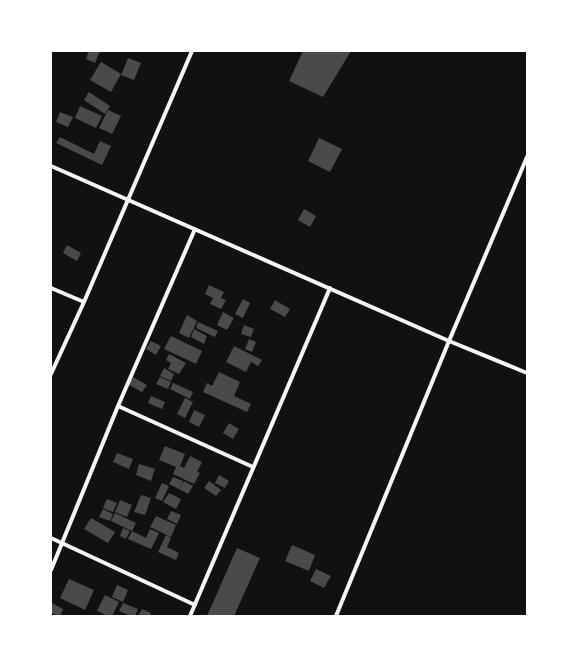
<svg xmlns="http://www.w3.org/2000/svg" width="578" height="667" viewBox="0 0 578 667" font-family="Manrope,sans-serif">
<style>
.building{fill:#4a4a4a}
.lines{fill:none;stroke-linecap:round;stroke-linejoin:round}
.minor{stroke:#f5f5f5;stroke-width:4}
</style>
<rect width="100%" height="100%" fill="#111"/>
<!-- building -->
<path class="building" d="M 89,51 L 100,51 L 95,63 L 86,59 Z
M 303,51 L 351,51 L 323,97 L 289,81 Z
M 128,58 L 141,63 L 134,80 L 121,75 Z
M 101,62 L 121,74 L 111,92 L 90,80 Z
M 89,92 L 110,106 L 105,114 L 84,100 Z
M 80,106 L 102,116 L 96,128 L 75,118 Z
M 108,110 L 121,116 L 112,134 L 99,128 Z
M 60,112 L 73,117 L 68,127 L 56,122 Z
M 60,137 L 94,154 L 100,141 L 111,146 L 102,165 L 56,143 Z
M 319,138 L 342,149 L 330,172 L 308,161 Z
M 304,209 L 316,216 L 310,227 L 298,220 Z
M 67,245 L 81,253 L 77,261 L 63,253 Z
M 209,285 L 224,292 L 221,298 L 226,300 L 221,309 L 210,304 L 213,298 L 205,294 Z
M 243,299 L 250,303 L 243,318 L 235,314 Z
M 275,300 L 290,309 L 285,317 L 270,309 Z
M 223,312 L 234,318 L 227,330 L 217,325 Z
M 187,315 L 197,321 L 189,338 L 179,333 Z
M 198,322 L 218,331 L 215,337 L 196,328 Z
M 244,325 L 254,329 L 251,337 L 241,334 Z
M 194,329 L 207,336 L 204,344 L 191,337 Z
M 171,336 L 202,351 L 196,364 L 164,349 Z
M 249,339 L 256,342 L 252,352 L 245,349 Z
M 151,341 L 161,346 L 156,355 L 146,349 Z
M 234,346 L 262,360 L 258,366 L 251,362 L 246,372 L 226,362 Z
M 169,354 L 186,363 L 179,374 L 168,369 L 171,363 L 166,360 Z
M 164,368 L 174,374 L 171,381 L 160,376 Z
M 219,372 L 240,382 L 234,396 L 251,404 L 247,412 L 203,392 L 207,383 L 212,386 Z
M 133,377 L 147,385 L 142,392 L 129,385 Z
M 160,377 L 171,382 L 168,389 L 156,384 Z
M 173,383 L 193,392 L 190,399 L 170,389 Z
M 151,396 L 165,402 L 162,409 L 148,403 Z
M 185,398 L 193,402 L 185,418 L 177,414 Z
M 194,410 L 205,415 L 199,427 L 189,422 Z
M 229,423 L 239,429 L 233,439 L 223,433 Z
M 165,446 L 185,454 L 180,466 L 184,468 L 190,456 L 202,462 L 197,472 L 200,473 L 194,484 L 173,474 L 176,467 L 159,460 Z
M 117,453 L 133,459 L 129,469 L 113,462 Z
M 139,464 L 155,469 L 151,481 L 136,475 Z
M 219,475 L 229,481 L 225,488 L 215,483 Z
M 173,477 L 183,481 L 179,489 L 169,484 Z
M 184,481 L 193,486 L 188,494 L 179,489 Z
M 209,481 L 221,490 L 216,496 L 204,488 Z
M 162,483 L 169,486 L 162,501 L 155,498 Z
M 169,493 L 181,499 L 176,509 L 163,502 Z
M 141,495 L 151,498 L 145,515 L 134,512 Z
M 107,499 L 117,503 L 113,512 L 103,508 Z
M 120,500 L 132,505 L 127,517 L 115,512 Z
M 103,509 L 113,514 L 110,521 L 99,517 Z
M 171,511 L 181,515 L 177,524 L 167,519 Z
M 115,513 L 136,523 L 132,531 L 111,521 Z
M 156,516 L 176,525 L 171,537 L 150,527 Z
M 91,518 L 115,532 L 108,543 L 84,529 Z
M 123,528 L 130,531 L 126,539 L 120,536 Z
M 150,529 L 159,533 L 151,549 L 128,539 L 132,531 L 146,538 Z
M 166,535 L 171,538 L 167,547 L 179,553 L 176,560 L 158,552 Z
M 292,545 L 315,555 L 309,571 L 285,561 Z
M 237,548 L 260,558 L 234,616 L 207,616 Z
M 316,569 L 331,576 L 324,588 L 310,581 Z
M 69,579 L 94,590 L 85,610 L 60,598 Z
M 117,585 L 128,590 L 123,602 L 112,597 Z
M 105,595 L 119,602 L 112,616 L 108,616 L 97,611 Z
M 52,603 L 63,609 L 60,616 L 51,613 Z
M 123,603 L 138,609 L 135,616 L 131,616 L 119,611 Z
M 142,609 L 151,613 L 150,616 L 138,616 Z"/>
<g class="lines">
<!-- minor -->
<path class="minor" d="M 51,166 L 449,341 L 527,373
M 51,288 L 84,302
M 51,374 L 84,302 L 192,51
M 118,406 L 253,467
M 51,538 L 195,605
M 51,570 L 118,406 L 195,229
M 190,616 L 330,288
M 336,616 L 449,341 L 527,157"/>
</g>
<!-- border -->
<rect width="578" height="667" fill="none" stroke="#ffffff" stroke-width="104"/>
</svg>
